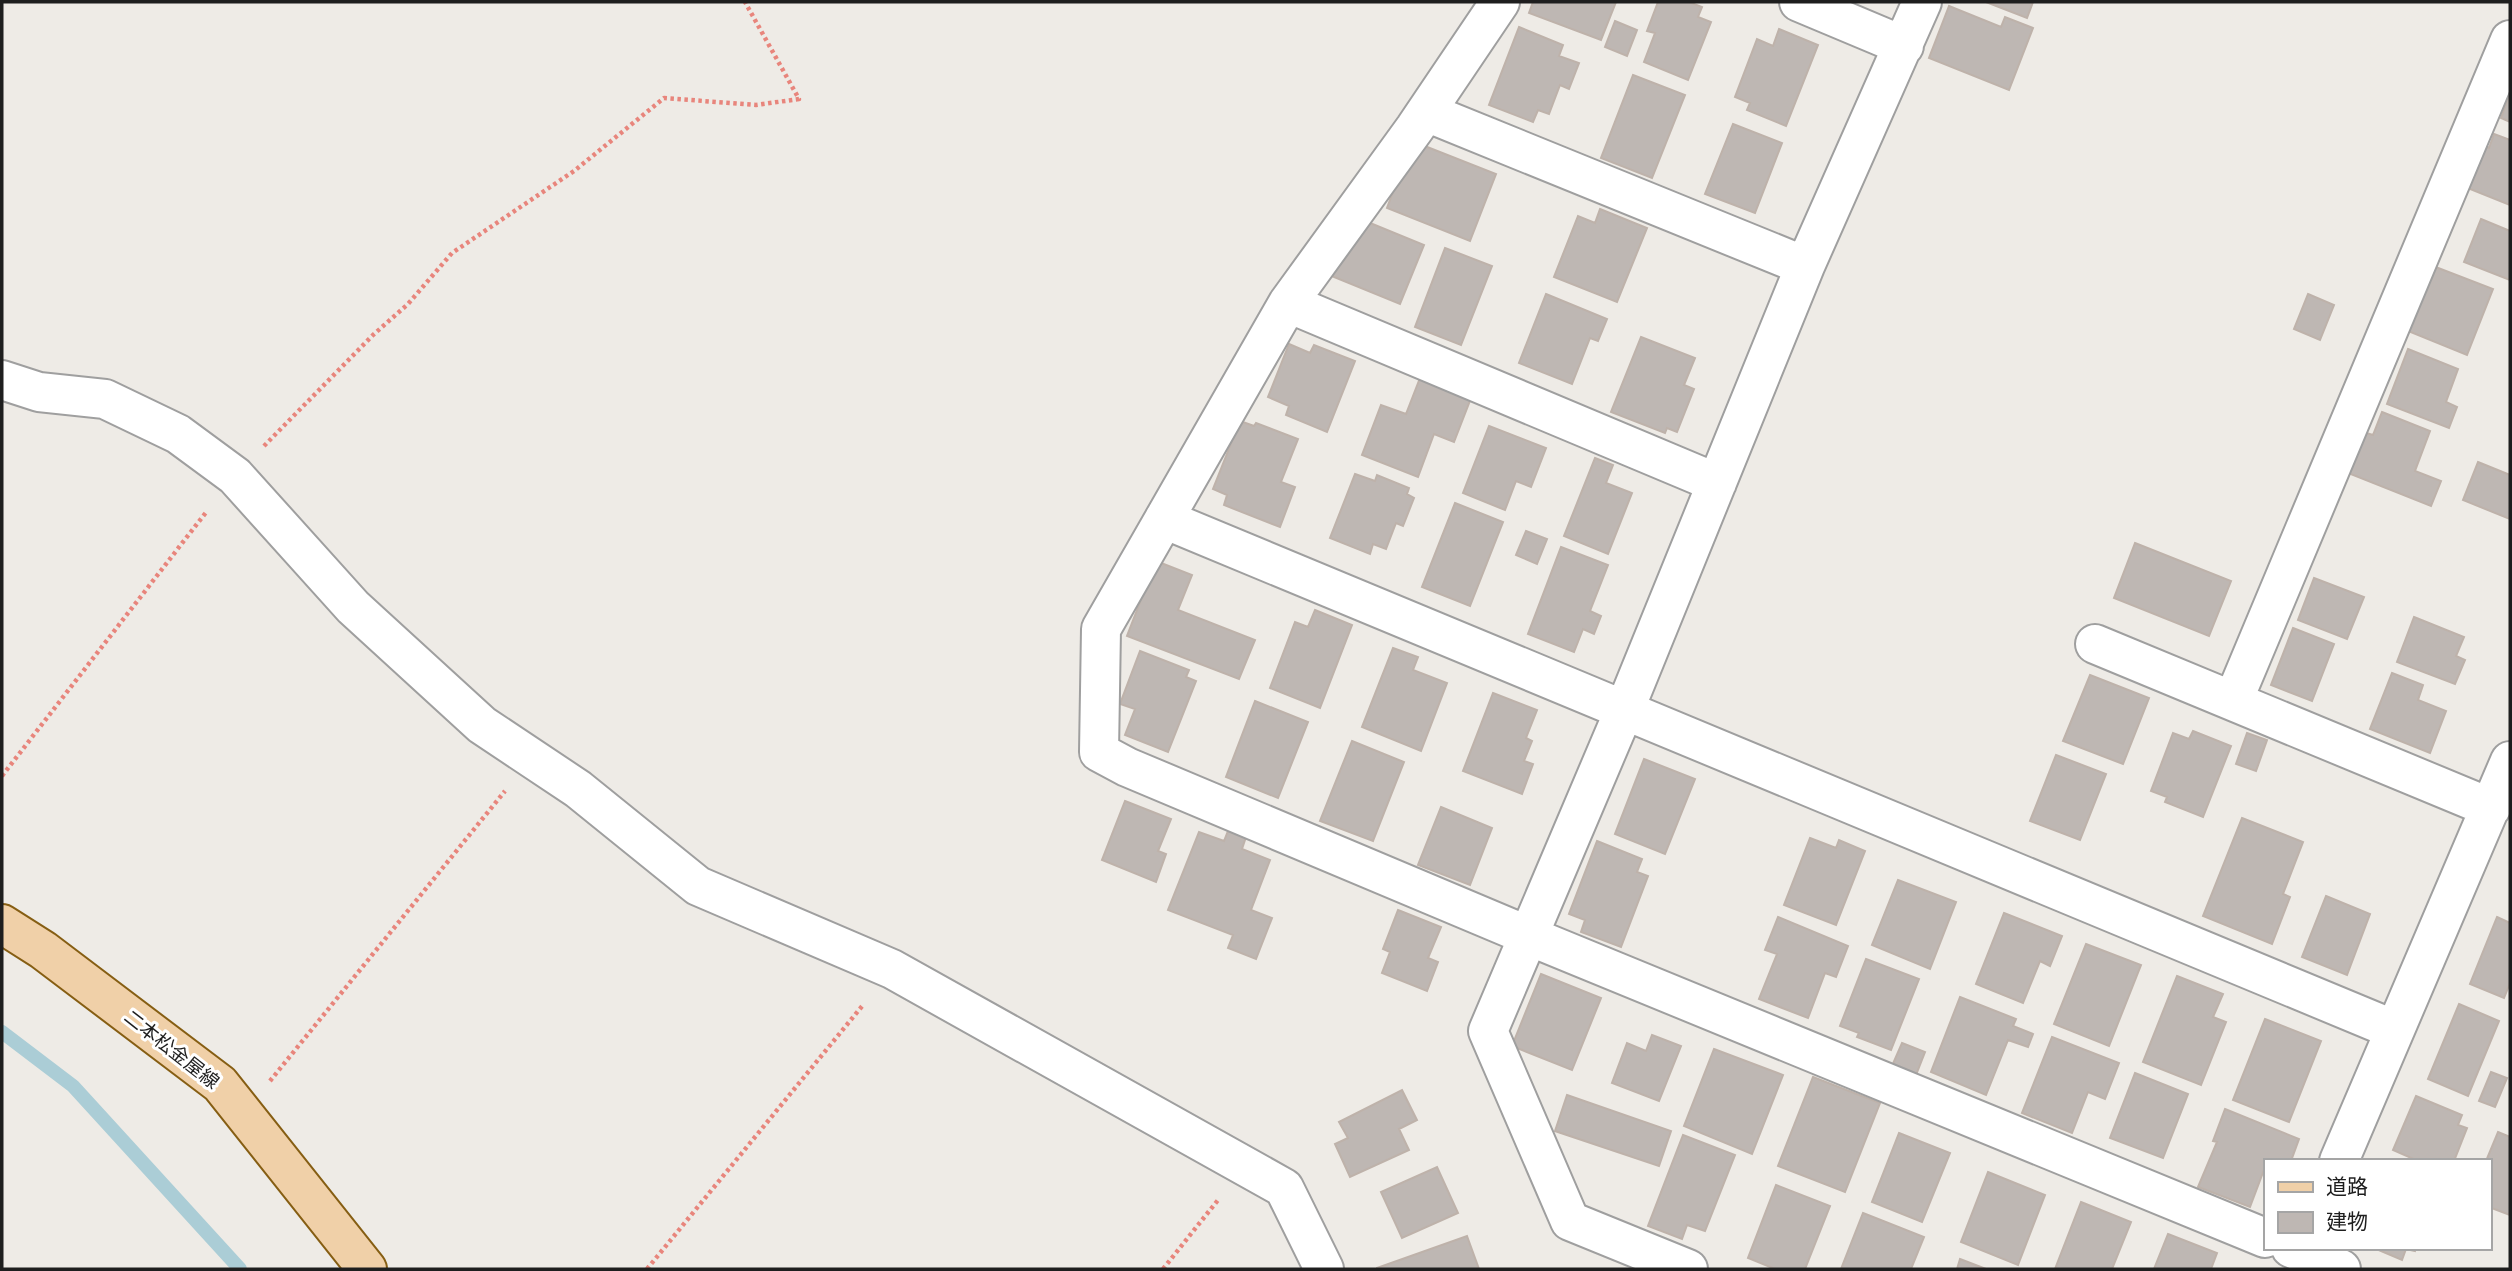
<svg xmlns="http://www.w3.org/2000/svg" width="2512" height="1271" viewBox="0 0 2512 1271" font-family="Raleway,'Noto Sans JP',sans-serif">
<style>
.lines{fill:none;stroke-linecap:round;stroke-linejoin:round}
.stream{stroke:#abcdd6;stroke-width:14}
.building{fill:#beb7b3;stroke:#beb2aa;stroke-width:2}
.minor-casing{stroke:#9f9f9f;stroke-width:42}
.major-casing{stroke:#865e13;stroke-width:42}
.path{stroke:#e8857c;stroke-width:4.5;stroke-dasharray:3.5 3.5;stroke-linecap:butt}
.minor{stroke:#fff;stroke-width:38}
.major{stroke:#f0d0a8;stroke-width:38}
.labels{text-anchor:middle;stroke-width:6;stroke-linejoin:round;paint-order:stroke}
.street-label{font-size:19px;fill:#1e1e1e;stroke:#fff}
</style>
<rect width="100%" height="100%" fill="#eeebe6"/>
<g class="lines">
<!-- stream -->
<path class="stream" d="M 2,1032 L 73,1086 L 240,1269"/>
</g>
<!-- building -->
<path class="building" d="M 1533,2 L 1616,2 L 1601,40 L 1529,13 Z
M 1658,2 L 1689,2 L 1702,7 L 1698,17 L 1711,22 L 1688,80 L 1644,62 L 1655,33 L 1647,31 Z
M 1986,2 L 2033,2 L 2027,18 Z
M 1949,6 L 2001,27 L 2005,17 L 2033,28 L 2009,90 L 1929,58 Z
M 1615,21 L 1637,30 L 1627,56 L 1605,47 Z
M 1519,27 L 1563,45 L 1559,56 L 1579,63 L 1569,89 L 1560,85 L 1549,114 L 1538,110 L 1533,122 L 1489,105 Z
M 1779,29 L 1818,45 L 1786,126 L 1747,110 L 1750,103 L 1735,97 L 1757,39 L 1773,46 Z
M 1633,75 L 1685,95 L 1652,178 L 1601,158 Z
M 2510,93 L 2510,122 L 2501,118 Z
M 1733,124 L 1782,143 L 1755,213 L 1705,194 Z
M 2494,134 L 2510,140 L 2510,205 L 2465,187 L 2482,145 L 2489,148 Z
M 1412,141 L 1496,174 L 1470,241 L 1387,208 Z
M 1600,209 L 1647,228 L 1617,302 L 1554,277 L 1578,216 L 1595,223 Z
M 1353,216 L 1424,245 L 1400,304 L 1329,275 Z
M 2481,219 L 2510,231 L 2510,280 L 2464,262 Z
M 1445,248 L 1492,266 L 1461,345 L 1415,327 Z
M 2433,266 L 2493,289 L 2467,355 L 2408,331 Z
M 1546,294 L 1607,319 L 1598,341 L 1590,338 L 1572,384 L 1519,363 Z
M 2308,294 L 2334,305 L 2320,340 L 2294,329 Z
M 1641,337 L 1695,358 L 1684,385 L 1694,389 L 1677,432 L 1667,428 L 1665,433 L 1611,412 Z
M 1289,344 L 1310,353 L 1314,345 L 1355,361 L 1327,432 L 1286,415 L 1289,406 L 1268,397 Z
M 2408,349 L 2458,369 L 2446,402 L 2457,407 L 2449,428 L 2387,404 Z
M 1420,378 L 1471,398 L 1454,442 L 1434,434 L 1418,477 L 1362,455 L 1381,405 L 1406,414 Z
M 2382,412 L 2430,431 L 2415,471 L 2441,481 L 2431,506 L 2348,473 L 2363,432 L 2373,435 Z
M 1240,421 L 1254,426 L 1256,423 L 1298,439 L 1281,482 L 1295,487 L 1280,527 L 1224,505 L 1227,495 L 1213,489 Z
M 1489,426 L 1546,448 L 1531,487 L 1516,481 L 1505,510 L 1463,493 Z
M 1595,458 L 1613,465 L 1606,483 L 1632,493 L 1608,554 L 1564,536 Z
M 2478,462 L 2510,475 L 2510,519 L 2463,500 Z
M 1355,474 L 1375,481 L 1377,475 L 1409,488 L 1407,494 L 1414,498 L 1403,526 L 1396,523 L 1386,549 L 1373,544 L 1370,554 L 1330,538 Z
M 1455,503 L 1503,522 L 1470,606 L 1422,587 Z
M 1526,531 L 1547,539 L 1537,564 L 1516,555 Z
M 2135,543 L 2231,581 L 2209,636 L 2114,598 Z
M 1561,547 L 1608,565 L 1590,611 L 1601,616 L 1594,634 L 1583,629 L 1574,652 L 1528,634 Z
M 1156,561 L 1192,575 L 1178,610 L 1255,640 L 1239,679 L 1127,636 Z
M 2314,578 L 2364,597 L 2347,639 L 2298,620 Z
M 1315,610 L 1352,625 L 1320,708 L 1270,688 L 1295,622 L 1308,627 Z
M 2414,617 L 2464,637 L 2456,656 L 2465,660 L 2455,684 L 2397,662 Z
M 2293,628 L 2334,644 L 2312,701 L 2271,685 Z
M 1393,648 L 1418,657 L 1413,670 L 1447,683 L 1421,751 L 1362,727 Z
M 1140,651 L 1189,670 L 1186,677 L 1196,681 L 1168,752 L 1125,735 L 1135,709 L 1120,704 Z
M 2392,673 L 2423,685 L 2418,700 L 2446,711 L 2430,753 L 2370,729 Z
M 2090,675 L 2149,698 L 2123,764 L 2063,741 Z
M 1493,693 L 1537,710 L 1526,738 L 1532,741 L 1524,761 L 1533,764 L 1522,794 L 1463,771 Z
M 1255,701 L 1308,722 L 1278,798 L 1226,777 Z
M 2193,731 L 2231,746 L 2203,817 L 2165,802 L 2167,797 L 2151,791 L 2173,733 L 2189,739 Z
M 2247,733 L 2267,740 L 2256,771 L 2236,764 Z
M 1352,741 L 1404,762 L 1373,841 L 1320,821 Z
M 2056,755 L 2106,774 L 2080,840 L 2030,821 Z
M 1644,759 L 1695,779 L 1665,854 L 1615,834 Z
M 1125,801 L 1171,819 L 1158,851 L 1166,854 L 1156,882 L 1102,860 Z
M 1441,807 L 1492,828 L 1470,885 L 1418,865 Z
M 2242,818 L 2303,842 L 2283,894 L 2290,897 L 2272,944 L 2203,916 Z
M 1228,831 L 1246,837 L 1242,849 L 1270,860 L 1251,910 L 1272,918 L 1256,959 L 1228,948 L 1233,935 L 1168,910 L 1199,832 L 1224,841 Z
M 1810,838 L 1836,848 L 1839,840 L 1865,851 L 1836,925 L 1784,905 Z
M 1597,841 L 1642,859 L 1637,872 L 1648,876 L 1621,947 L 1581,932 L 1585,920 L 1569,914 Z
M 1898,880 L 1956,902 L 1930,969 L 1872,945 Z
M 2326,896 L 2370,914 L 2347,975 L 2302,957 Z
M 1398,910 L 1441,927 L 1428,958 L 1438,962 L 1427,991 L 1382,973 L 1390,952 L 1383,949 Z
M 2004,913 L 2062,936 L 2050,966 L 2040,961 L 2023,1003 L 1976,984 Z
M 1778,917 L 1848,946 L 1836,977 L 1825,973 L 1808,1018 L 1759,999 L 1777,954 L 1765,950 Z
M 2497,917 L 2510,923 L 2510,983 L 2504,998 L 2470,984 Z
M 2086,944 L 2141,965 L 2109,1046 L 2054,1024 Z
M 1866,959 L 1919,979 L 1891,1050 L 1857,1037 L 1859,1033 L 1840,1026 Z
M 1541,974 L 1601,998 L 1572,1070 L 1512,1046 Z
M 2177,976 L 2223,994 L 2213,1017 L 2226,1022 L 2201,1085 L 2143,1062 Z
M 1960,997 L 2016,1019 L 2013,1026 L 2033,1034 L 2028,1047 L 2008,1040 L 1986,1095 L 1931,1072 Z
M 2459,1004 L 2499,1021 L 2468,1096 L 2428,1079 Z
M 2265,1019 L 2321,1041 L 2289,1122 L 2233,1100 Z
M 1652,1035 L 1681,1046 L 1659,1101 L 1612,1083 L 1627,1043 L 1646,1051 Z
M 2052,1037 L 2119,1063 L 2105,1099 L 2088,1092 L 2072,1133 L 2022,1113 Z
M 1902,1043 L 1925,1052 L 1916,1075 L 1892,1066 Z
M 1714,1049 L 1783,1075 L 1752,1154 L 1684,1126 Z
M 2491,1072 L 2507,1078 L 2495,1107 L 2479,1101 Z
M 2135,1073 L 2188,1094 L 2163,1158 L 2110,1138 Z
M 1813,1077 L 1880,1103 L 1845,1192 L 1778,1166 Z
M 1402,1090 L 1417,1120 L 1399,1129 L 1409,1150 L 1350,1177 L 1335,1144 L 1348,1138 L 1339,1122 Z
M 1567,1095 L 1671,1131 L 1659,1166 L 1555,1131 Z
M 2416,1096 L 2462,1115 L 2458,1125 L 2467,1128 L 2454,1161 L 2418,1161 L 2393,1150 Z
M 2225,1109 L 2299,1139 L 2291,1161 L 2265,1161 L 2265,1167 L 2250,1207 L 2198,1187 L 2217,1142 L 2213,1141 Z
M 2498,1132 L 2510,1137 L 2510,1215 L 2489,1207 L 2489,1161 L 2486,1161 Z
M 1899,1133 L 1950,1153 L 1922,1222 L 1872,1202 Z
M 1683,1135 L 1735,1155 L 1705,1231 L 1687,1225 L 1682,1239 L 1648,1226 Z
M 1437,1167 L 1458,1213 L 1402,1238 L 1381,1192 Z
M 1988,1172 L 2045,1195 L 2018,1265 L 1961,1242 Z
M 1776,1185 L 1830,1206 L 1805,1269 L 1775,1269 L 1748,1258 Z
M 2081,1202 L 2131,1222 L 2112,1269 L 2055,1269 Z
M 1863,1213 L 1924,1237 L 1911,1269 L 1841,1269 Z
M 2168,1234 L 2217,1253 L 2211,1269 L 2154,1269 Z
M 1467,1236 L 1479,1269 L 1377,1269 L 1377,1268 Z
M 2374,1248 L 2416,1248 L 2415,1251 L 2406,1249 L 2402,1260 Z
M 1960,1259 L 1986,1269 L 1957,1269 Z"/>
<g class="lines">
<defs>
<path id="minor" d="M 1500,2 L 1415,128 L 1288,303 L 1101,629 L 1099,752 L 1127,767 L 1529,936 L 2265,1238
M 1799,2 L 1904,46
M 1426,112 L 1805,266
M 1288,303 L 1717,483
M 2,380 L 39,392 L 105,399 L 178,434 L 235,476 L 353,607 L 482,725 L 578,789 L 698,886 L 892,969 L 1284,1188 L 1324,1269
M 1164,519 L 2395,1030
M 2095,644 L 2491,808
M 2233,701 L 2510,40
M 2339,1161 L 2510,761
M 2291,1248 L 2341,1269
M 1688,1269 L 1570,1221 L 1488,1031 L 1624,711 L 1805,266 L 1922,2"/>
<path id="major" d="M 2,924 L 43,950 L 220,1084 L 367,1269"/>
</defs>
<!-- minor casing -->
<use href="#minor" class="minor-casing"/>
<!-- major casing -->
<use href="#major" class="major-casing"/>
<!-- path -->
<path class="path" d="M 264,446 L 373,335 L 408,304 L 452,253 L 574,171 L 664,98 L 756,105 L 799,99 L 745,2
M 2,776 L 207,511
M 270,1081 L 505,791
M 647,1269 L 863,1005
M 1163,1269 L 1218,1200"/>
<!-- minor -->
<use href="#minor" class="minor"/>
<!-- major -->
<use href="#major" class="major"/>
</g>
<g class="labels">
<!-- street labels -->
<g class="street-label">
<text transform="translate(172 1049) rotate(38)" y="7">二本松金屋線</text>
</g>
</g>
<!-- border -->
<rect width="2512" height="1271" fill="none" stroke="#1e1e1e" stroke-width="7"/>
<!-- legend -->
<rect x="2264" y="1159" width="228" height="91" fill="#ffffff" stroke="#a5a5a5" stroke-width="2"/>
<rect x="2278" y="1182" width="35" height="10" fill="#f0d0a8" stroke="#a5a5a5" stroke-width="2"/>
<text x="2326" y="1194" font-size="21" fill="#1e1e1e">道路</text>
<rect x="2278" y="1212" width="35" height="21" fill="#beb7b3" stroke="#a5a5a5" stroke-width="2"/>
<text x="2326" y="1229" font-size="21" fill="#1e1e1e">建物</text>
</svg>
